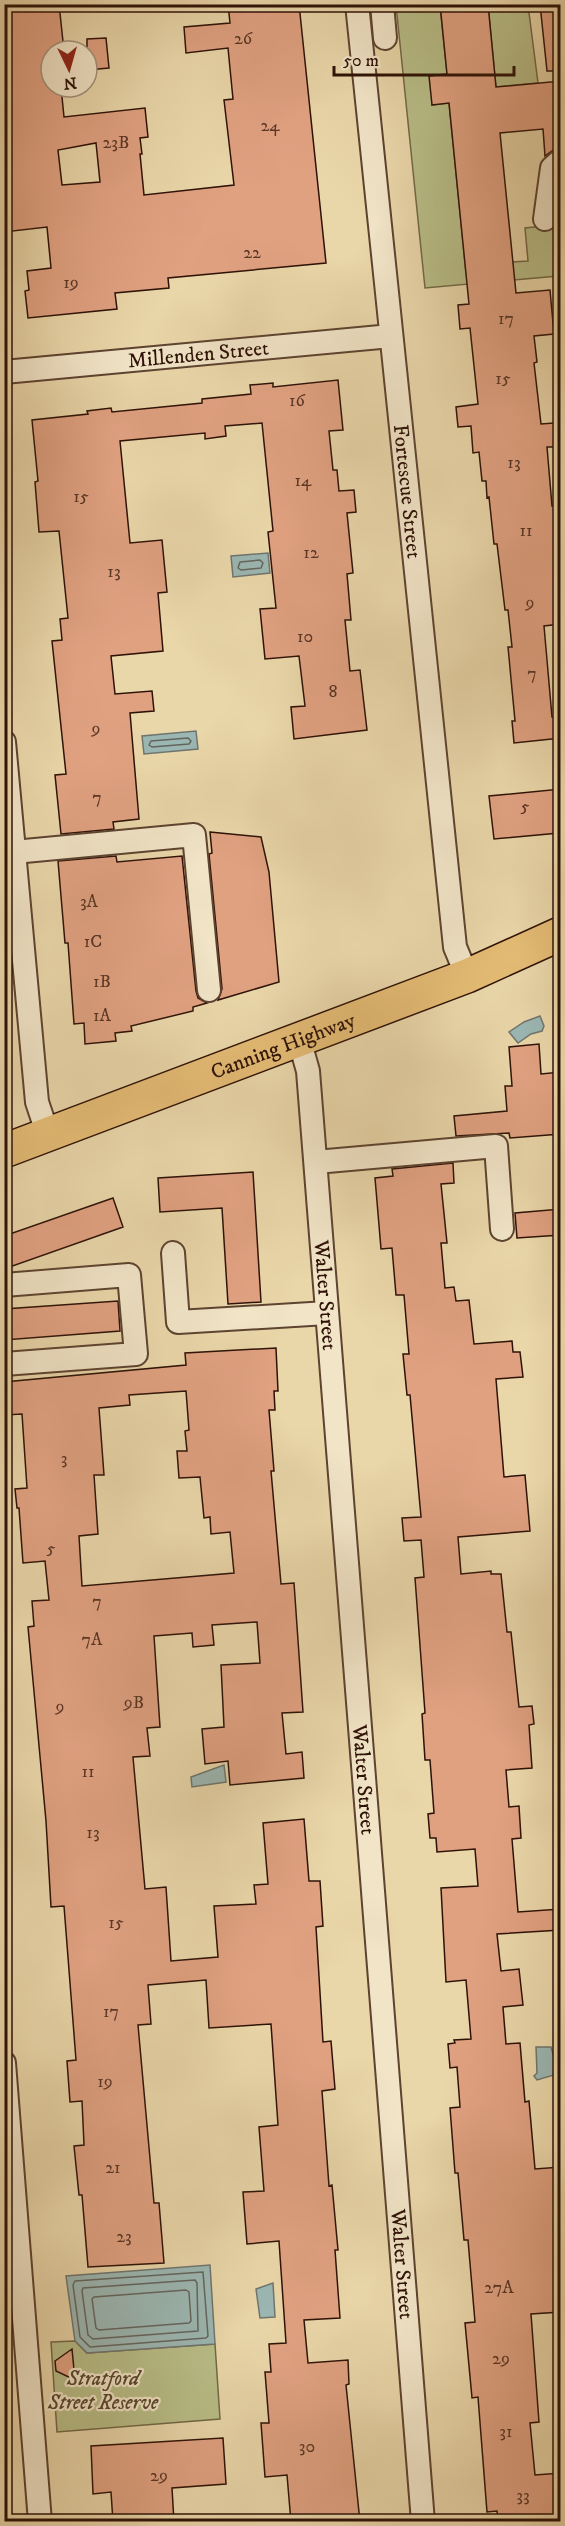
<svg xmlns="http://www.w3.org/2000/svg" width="565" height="2526" viewBox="0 0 565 2526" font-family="'IM FELL DW Pica',serif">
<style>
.green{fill:#b8bd87;stroke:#736847;stroke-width:1.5}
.water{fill:#9bb7b3;stroke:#6f756e;stroke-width:1.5}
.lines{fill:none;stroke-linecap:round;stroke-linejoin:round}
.shore{stroke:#64645d;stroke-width:1.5}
.building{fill:#e0a181;stroke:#2e1207;stroke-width:1.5;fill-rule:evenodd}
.minor-casing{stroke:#5d4330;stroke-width:26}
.highway-casing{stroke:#2e1207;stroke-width:36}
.minor{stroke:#f1e4c7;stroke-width:22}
.highway{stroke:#e4bb74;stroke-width:33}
.labels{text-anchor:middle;stroke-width:4.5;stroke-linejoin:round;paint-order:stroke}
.number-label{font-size:18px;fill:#5a3626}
.street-label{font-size:21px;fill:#2e1207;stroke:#f1e4c7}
.park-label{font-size:21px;font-style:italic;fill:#57452d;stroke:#f1e4c7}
</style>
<rect width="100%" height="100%" fill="#e9d6a9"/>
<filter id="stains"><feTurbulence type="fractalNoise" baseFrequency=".00333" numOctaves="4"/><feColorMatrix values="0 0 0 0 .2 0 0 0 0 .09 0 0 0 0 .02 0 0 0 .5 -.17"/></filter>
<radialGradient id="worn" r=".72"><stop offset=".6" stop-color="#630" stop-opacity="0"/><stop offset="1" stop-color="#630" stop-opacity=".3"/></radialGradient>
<!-- green -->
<path class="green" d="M 396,5 L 440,5 L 447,74 L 432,105 L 449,103 L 466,273 L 512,269 L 512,262 L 528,261 L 525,228 L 553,225 L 558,276 L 425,288 Z
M 488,5 L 528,5 L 538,83 L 496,87 Z
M 75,2341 L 87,2353 L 215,2344 L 220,2419 L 57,2432 L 51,2342 Z"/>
<!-- water -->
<path class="water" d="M 268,553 L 270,573 L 233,577 L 231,556 Z
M 196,731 L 198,749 L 144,754 L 142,736 Z
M 540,1016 L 544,1026 L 542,1031 L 531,1034 L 518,1043 L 509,1032 L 524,1022 Z
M 224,1765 L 226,1782 L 192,1787 L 191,1777 Z
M 536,2047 L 551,2047 L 555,2061 L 554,2075 L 537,2080 L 534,2076 L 537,2073 Z
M 210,2265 L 215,2344 L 87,2353 L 75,2341 L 66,2276 Z
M 273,2283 L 275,2317 L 260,2318 L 256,2289 Z"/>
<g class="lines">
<!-- shore -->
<path class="shore" d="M 260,560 L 263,563 L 261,568 L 241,570 L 238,568 L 240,562 Z
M 188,738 L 191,741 L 189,744 L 152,747 L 149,745 L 151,741 Z
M 203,2272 L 208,2336 L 206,2338 L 90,2347 L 80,2337 L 73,2285 L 75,2281 Z
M 195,2280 L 197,2283 L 198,2331 L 93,2339 L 88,2335 L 82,2291 L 83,2288 Z
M 186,2290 L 189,2292 L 191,2321 L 189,2323 L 99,2330 L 96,2328 L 92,2299 L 94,2297 Z"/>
</g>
<!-- building -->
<path class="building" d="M 4,4 L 59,4 L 64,51 L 51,51 L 51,87 L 61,87 L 64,117 L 145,108 L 148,137 L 140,138 L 142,154 L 140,154 L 144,195 L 234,185 L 224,100 L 233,99 L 228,48 L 186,53 L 184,27 L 230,23 L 228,4 L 299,4 L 326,263 L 168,278 L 169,288 L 115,293 L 117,309 L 28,318 L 25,291 L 29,290 L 27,271 L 51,268 L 47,227 L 4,232 L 4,191 L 10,190 L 4,143 ZM 96,143 L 100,182 L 62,185 L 58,150 Z
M 440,4 L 488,4 L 496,87 L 561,81 L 561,148 L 552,151 L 545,156 L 543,129 L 500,133 L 516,293 L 550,290 L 554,334 L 534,336 L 537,362 L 534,363 L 541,424 L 554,423 L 556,447 L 547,447 L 552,506 L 561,505 L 561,624 L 544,626 L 552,717 L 561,716 L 561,738 L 514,743 L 512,721 L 515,721 L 508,647 L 512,647 L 508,610 L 505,610 L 497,544 L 494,544 L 489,497 L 487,498 L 486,481 L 482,481 L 479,452 L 473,453 L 471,426 L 458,427 L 456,407 L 478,404 L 470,328 L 460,329 L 458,305 L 469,304 L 449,103 L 432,105 L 429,76 L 447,74 Z
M 540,4 L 561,4 L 561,71 L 547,71 Z
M 106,38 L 109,68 L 87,70 L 87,39 Z
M 338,380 L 343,430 L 329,431 L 333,470 L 337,470 L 339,491 L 354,490 L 356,512 L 347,513 L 353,573 L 347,574 L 351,620 L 345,620 L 350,671 L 360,670 L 367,730 L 294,739 L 291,707 L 305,706 L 299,656 L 265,659 L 260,609 L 276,608 L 268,532 L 273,531 L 262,423 L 225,426 L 226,436 L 205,439 L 205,433 L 120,441 L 130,543 L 162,540 L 167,592 L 158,593 L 163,651 L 111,656 L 115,694 L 152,691 L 154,711 L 130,713 L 139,819 L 113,822 L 114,829 L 61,834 L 55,775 L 66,774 L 52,641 L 62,640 L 60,619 L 68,618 L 59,531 L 39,532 L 35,482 L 38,481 L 32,420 L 88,414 L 87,411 L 111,408 L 112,412 L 202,403 L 202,399 L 251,394 L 250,385 L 273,383 L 273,387 Z
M 561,789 L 561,816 L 558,816 L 559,833 L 494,839 L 489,796 Z
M 210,832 L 261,837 L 269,872 L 279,982 L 218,1000 L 222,989 L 209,854 L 212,853 Z
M 116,856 L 117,862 L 182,856 L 196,991 L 198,998 L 207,1003 L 193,1007 L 193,1011 L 131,1026 L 132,1031 L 115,1033 L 116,1041 L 85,1044 L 84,1023 L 74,1024 L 68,943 L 65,943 L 58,861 Z
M 539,1044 L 541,1074 L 561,1072 L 561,1134 L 510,1138 L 509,1133 L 456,1136 L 454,1116 L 507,1111 L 505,1086 L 512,1086 L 509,1047 Z
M 453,1163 L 454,1183 L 441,1184 L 447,1243 L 441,1243 L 445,1288 L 454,1287 L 456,1301 L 469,1300 L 474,1344 L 512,1341 L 513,1352 L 520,1352 L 523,1377 L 496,1379 L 504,1477 L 525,1475 L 530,1531 L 458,1537 L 461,1574 L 491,1571 L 491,1574 L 501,1574 L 507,1632 L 511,1632 L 519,1707 L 532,1706 L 534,1724 L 529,1725 L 532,1768 L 506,1770 L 509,1807 L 519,1806 L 521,1838 L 512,1839 L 518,1912 L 561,1909 L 561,1930 L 497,1934 L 501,1971 L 519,1969 L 523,2005 L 503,2007 L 506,2044 L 520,2043 L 525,2102 L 529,2101 L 535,2169 L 561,2167 L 561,2312 L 531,2314 L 539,2422 L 530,2423 L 535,2475 L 561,2473 L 561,2522 L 498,2522 L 497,2511 L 487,2512 L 478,2397 L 472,2398 L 465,2323 L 475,2322 L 468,2240 L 464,2240 L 458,2173 L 455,2173 L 450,2108 L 460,2107 L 457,2067 L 450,2068 L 448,2044 L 455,2043 L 454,2040 L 471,2039 L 466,1980 L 446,1982 L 441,1888 L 478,1886 L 475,1849 L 437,1852 L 436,1838 L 430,1838 L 428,1814 L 434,1813 L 430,1760 L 425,1760 L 422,1714 L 425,1713 L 415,1578 L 424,1577 L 421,1540 L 404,1541 L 402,1518 L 421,1517 L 410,1395 L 407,1395 L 403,1354 L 409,1354 L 404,1295 L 396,1295 L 392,1248 L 381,1249 L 375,1178 L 393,1176 L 392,1169 Z
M 253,1172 L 261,1302 L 228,1304 L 222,1208 L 160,1212 L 158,1178 Z
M 113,1198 L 123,1227 L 4,1269 L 4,1236 Z
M 561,1209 L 561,1235 L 517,1238 L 515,1213 Z
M 118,1301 L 120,1331 L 4,1340 L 4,1309 Z
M 276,1348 L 278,1391 L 274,1391 L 275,1410 L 269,1410 L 274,1471 L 271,1471 L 281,1584 L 294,1583 L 303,1712 L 282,1713 L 286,1754 L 302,1752 L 304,1778 L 230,1785 L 228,1761 L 205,1764 L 202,1729 L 224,1727 L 221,1665 L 260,1663 L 257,1622 L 212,1625 L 214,1645 L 193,1647 L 192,1633 L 154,1636 L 160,1727 L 147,1728 L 150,1756 L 133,1757 L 145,1889 L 166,1887 L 171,1961 L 218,1957 L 214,1906 L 256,1904 L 254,1885 L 268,1884 L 263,1823 L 304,1819 L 309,1881 L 320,1881 L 323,1926 L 316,1927 L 323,2042 L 331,2041 L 335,2089 L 322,2091 L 329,2186 L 332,2185 L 338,2250 L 335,2250 L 340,2318 L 304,2320 L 308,2363 L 348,2360 L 349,2384 L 346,2385 L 360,2522 L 291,2522 L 287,2475 L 265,2477 L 261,2423 L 269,2423 L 265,2372 L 271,2372 L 269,2344 L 286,2343 L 279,2241 L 247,2244 L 243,2192 L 264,2191 L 259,2127 L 278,2125 L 271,2024 L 209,2028 L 206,1980 L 148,1985 L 151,2024 L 138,2025 L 154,2203 L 159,2203 L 164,2263 L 88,2267 L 82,2195 L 79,2195 L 74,2146 L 84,2145 L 82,2101 L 70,2102 L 67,2061 L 76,2060 L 64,1906 L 51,1907 L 46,1821 L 28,1627 L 34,1626 L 32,1601 L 49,1600 L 45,1561 L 23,1563 L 19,1508 L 17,1508 L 15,1489 L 27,1488 L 22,1414 L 4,1415 L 4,1382 L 186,1365 L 185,1353 ZM 186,1391 L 189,1430 L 185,1431 L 187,1451 L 177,1451 L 179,1478 L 200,1477 L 204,1518 L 210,1517 L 211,1534 L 230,1532 L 234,1573 L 82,1586 L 79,1536 L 98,1534 L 94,1475 L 104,1475 L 99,1408 L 130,1405 L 129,1395 Z
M 72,2349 L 75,2380 L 56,2371 L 55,2361 Z
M 223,2438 L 226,2484 L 172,2488 L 174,2522 L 113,2522 L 111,2492 L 93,2494 L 91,2446 Z"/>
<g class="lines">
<defs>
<g id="minor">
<path id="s1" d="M 357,4 L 455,947 L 467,976"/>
<path d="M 382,4 L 385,38"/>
<path d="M 545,219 L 552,168 L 560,161"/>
<path id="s2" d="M 4,372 L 391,336"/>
<path d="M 4,742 L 37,1102 L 48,1135"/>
<path d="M 14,852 L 194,835 L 209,990"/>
<path id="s3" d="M 299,1039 L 308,1071 L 423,2522"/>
<path d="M 316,1162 L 496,1146 L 502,1229"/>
<path d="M 173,1253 L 178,1322 L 327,1313"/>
<path d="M 4,1285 L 129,1275 L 136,1354 L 4,1364"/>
<path d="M 4,2063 L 40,2522"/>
</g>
<g id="highway">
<path id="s4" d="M 4,1151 L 467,976 L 560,934"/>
</g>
</defs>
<!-- minor casing -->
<use href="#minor" class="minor-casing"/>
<!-- highway casing -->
<use href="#highway" class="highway-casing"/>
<!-- minor -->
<use href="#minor" class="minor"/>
<!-- highway -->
<use href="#highway" class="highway"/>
</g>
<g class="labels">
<!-- number labels -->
<g class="number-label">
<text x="243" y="44">26</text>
<text x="270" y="131">24</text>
<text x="116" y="148">23B</text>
<text x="252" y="258">22</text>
<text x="71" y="288">19</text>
<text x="506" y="324">17</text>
<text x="503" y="384">15</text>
<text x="297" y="406">16</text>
<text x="514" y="468">13</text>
<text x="303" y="486">14</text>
<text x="81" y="502">15</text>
<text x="526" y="536">11</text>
<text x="311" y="558">12</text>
<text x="114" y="577">13</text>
<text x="530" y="608">9</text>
<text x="305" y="642">10</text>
<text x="532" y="679">7</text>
<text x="333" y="697">8</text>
<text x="96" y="734">9</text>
<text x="97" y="803">7</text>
<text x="525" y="812">5</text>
<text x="89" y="907">3A</text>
<text x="93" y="947">1C</text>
<text x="102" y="987">1B</text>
<text x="102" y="1021">1A</text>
<text x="64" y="1464">3</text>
<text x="51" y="1554">5</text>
<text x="97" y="1607">7</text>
<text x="92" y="1645">7A</text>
<text x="134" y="1708">9B</text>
<text x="60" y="1712">9</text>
<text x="88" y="1777">11</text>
<text x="93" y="1838">13</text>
<text x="116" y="1928">15</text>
<text x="111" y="2017">17</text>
<text x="105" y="2087">19</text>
<text x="113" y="2173">21</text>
<text x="124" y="2242">23</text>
<text x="499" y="2293">27A</text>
<text x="501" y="2364">29</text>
<text x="506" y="2437">31</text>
<text x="307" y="2452">30</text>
<text x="159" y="2481">29</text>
<text x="523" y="2501">33</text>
</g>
<!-- street labels -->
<g class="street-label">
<text dy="7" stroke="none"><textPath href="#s2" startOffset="195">Millenden Street</textPath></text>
<text dy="7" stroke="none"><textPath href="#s1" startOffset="490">Fortescue Street</textPath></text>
<text dy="7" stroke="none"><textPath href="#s4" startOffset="298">Canning Highway</textPath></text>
<text dy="7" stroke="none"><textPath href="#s3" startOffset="258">Walter Street</textPath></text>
<text dy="7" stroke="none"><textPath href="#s3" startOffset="744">Walter Street</textPath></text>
<text dy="7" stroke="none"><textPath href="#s3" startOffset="1230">Walter Street</textPath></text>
</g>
<!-- park labels -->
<g class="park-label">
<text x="103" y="2385">Stratford<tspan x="103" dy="24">Street Reserve</tspan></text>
</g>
</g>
<!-- margin -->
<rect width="565" height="2526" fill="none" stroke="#e9d6a9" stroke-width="24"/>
<rect x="6" y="6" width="553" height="2514" fill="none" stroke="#2e1207" stroke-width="3"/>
<rect x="12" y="12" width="541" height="2502" fill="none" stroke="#2e1207" stroke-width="1.5"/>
<!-- north arrow -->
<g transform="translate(69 69) rotate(175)"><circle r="28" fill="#f1e4c7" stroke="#a3907a" stroke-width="1.5"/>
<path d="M0-4.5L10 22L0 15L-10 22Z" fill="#8f2418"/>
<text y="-9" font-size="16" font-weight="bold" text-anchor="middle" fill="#2e1207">N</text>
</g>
<!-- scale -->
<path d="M334 66v9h180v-9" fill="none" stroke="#2e1207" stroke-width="3"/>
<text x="343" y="66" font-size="18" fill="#2e1207" stroke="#f1e4c7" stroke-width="4.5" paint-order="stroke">50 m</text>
<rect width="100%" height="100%" filter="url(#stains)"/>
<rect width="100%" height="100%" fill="url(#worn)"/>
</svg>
